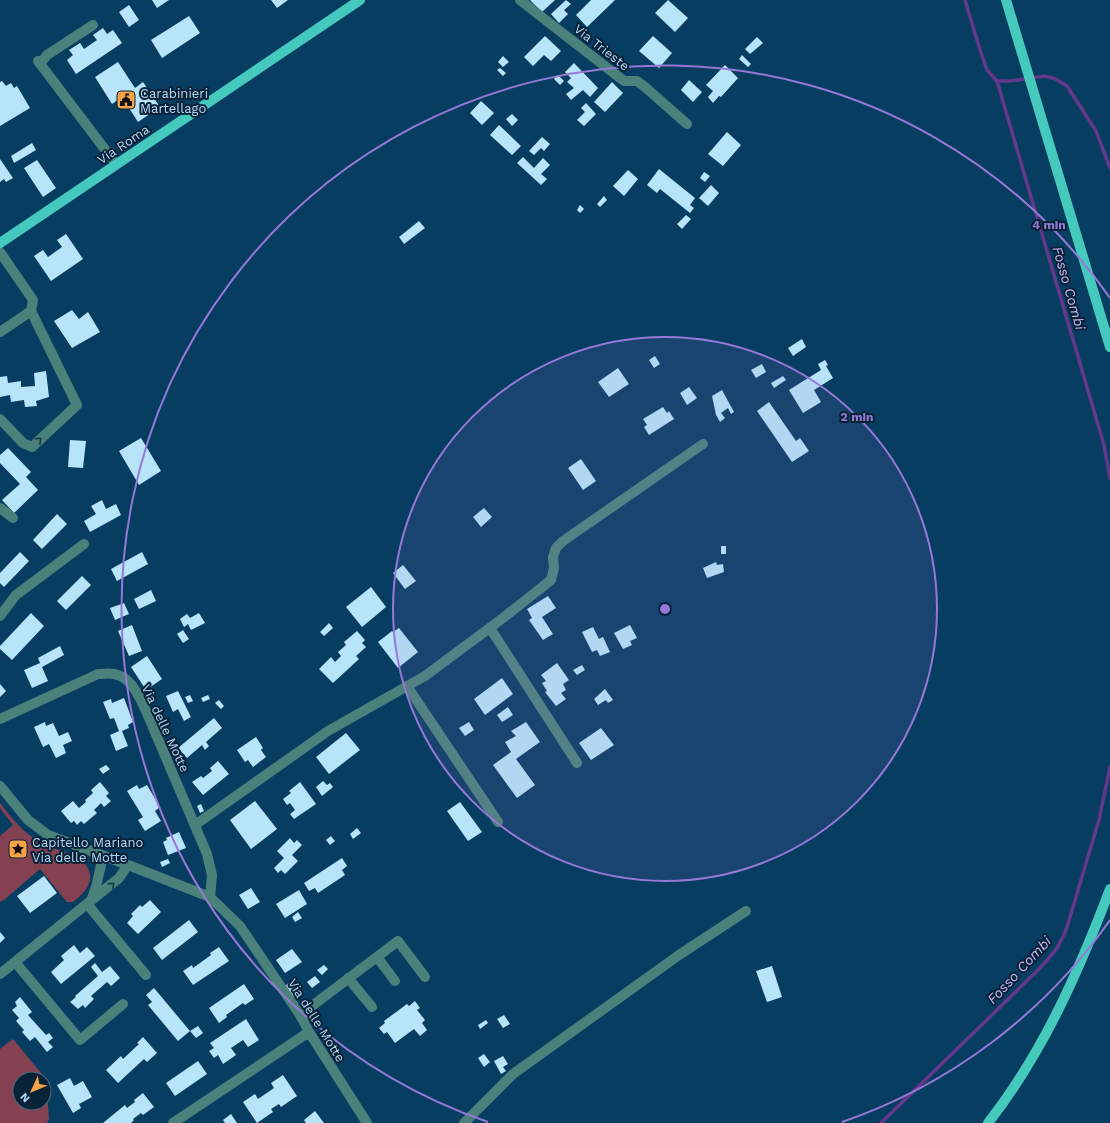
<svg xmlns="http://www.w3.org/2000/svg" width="1110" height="1123" viewBox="0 0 1110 1123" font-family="'Work Sans',sans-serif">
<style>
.green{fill:#834151;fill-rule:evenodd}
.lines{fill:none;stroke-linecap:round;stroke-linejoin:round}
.stream{stroke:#64388b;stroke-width:3.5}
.building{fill:#b7e4f8}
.minor{stroke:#4a827b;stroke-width:10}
.major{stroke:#44c9bc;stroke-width:10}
.oneway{stroke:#183b49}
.ring{fill:none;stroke:#9678d6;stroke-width:2}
.labels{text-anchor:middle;stroke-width:4;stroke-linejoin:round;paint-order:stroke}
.street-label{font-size:13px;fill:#b6d5f2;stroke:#082338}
.poi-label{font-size:13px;fill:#b6d5f2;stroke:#082338;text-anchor:start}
.water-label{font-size:14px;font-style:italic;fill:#d2b2f6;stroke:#082338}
.centre{fill:#9678d6;stroke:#082338;stroke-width:2}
.ring-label{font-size:12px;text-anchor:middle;font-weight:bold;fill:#9678d6;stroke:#082338;stroke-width:4;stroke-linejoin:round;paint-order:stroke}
</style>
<rect width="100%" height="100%" fill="#083d62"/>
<!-- green -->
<path class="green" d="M 0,803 C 12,818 23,833 40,842 C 55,851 87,855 90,874 C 92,886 82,895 73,902 L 67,902 L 40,869 L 4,900 L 0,902 L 0,836 L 13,825 L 0,808 Z
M 13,1039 L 46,1079 L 49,1119 L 47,1123 L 0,1123 L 0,1049 ZM 20,1079 L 44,1079 L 44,1103 L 20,1103 Z"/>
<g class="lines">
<!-- stream -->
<path class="stream" d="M 965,0 L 981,53 L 987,70 L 997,81 L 1011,81 L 1045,76 L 1056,79 L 1067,86 L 1096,131 L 1110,168
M 997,81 L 1104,445 L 1110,478
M 881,1123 L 1040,968 C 1054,953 1060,946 1067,927 L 1099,820 L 1110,767"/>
</g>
<!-- building -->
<path class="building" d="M 152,0 L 169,0 L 157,8 Z
M 271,0 L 288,0 L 277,8 Z
M 530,0 L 555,0 L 542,12 Z
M 566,0 L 571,4 L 564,10 L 568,14 L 559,23 L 551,14 Z
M 591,0 L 615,0 L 587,27 L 576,15 Z
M 668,0 L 688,18 L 675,32 L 655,13 Z
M 129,5 L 139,20 L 129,27 L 119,12 Z
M 189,16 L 200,33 L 162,58 L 151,40 Z
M 103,28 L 107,34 L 113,30 L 122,43 L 76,74 L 67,60 L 73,55 L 69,50 L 80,43 L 84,49 L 97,40 L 93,35 Z
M 545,36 L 561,51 L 551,61 L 544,55 L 533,66 L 524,57 Z
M 653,36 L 672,53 L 659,68 L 639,51 Z
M 757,37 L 763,43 L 750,54 L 745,49 Z
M 742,55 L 751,64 L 748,67 L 739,59 Z
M 503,56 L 509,62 L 503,67 L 498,62 Z
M 118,62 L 135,88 L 143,82 L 160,107 L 138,122 L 122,97 L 112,104 L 95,77 Z
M 574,63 L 598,88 L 590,97 L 583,90 L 571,100 L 566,94 L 574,88 L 567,82 L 571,78 L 565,72 Z
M 725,65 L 738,78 L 721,97 L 719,96 L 713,103 L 708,97 L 713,91 L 706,85 Z
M 500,68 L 506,73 L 503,76 L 497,70 Z
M 558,75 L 564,81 L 560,85 L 554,79 Z
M 689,80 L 702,92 L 693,102 L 681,90 Z
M 2,81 L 6,86 L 11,83 L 14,88 L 17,86 L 30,108 L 0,126 L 0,82 Z
M 612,82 L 623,93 L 605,112 L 594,102 Z
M 481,101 L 494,113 L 482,125 L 470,113 Z
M 586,103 L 596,114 L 584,126 L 577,120 L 585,112 L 581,108 Z
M 512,114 L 518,120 L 512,126 L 506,119 Z
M 499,125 L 521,146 L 512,155 L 490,135 Z
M 727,132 L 741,145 L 723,166 L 708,154 Z
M 542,137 L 550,144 L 544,151 L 541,148 L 534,155 L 529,151 Z
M 32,143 L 36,150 L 14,163 L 11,156 Z
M 523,157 L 534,168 L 543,158 L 550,165 L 541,174 L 547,179 L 541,185 L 517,163 Z
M 0,159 L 13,178 L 6,182 L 4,179 L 0,182 Z
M 37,160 L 56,188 L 43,197 L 24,168 Z
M 659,169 L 695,198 L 690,205 L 694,208 L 690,213 L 660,189 L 657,193 L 647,185 Z
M 628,170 L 638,179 L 624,196 L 613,186 Z
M 704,172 L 710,176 L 705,182 L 700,178 Z
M 711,185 L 719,193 L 708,206 L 699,198 Z
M 604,196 L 607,200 L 600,207 L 597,204 Z
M 580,205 L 584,209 L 580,213 L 577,210 Z
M 686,215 L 691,219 L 682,229 L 677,224 Z
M 419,221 L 425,228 L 404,244 L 399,237 Z
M 66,234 L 83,259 L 51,281 L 34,256 L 43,250 L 48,257 L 62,247 L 57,240 Z
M 72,310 L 79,319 L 88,312 L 100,332 L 72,348 L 54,321 Z
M 802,339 L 806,347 L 793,356 L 788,348 Z
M 655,356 L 660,364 L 654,368 L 649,360 Z
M 825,360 L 828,365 L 826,366 L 833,378 L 814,390 L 821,402 L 803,413 L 789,390 L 821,370 L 818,364 Z
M 762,364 L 766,372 L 756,378 L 751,370 Z
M 618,368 L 629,384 L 609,397 L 598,382 Z
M 46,371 L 49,397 L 36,401 L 37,406 L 25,407 L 24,400 L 11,402 L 10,395 L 0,397 L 0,377 L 7,376 L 8,383 L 21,381 L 21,387 L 35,386 L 34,373 Z
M 783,376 L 786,380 L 774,388 L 771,383 Z
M 689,387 L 697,398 L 687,405 L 680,393 Z
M 722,390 L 734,412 L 731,414 L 728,408 L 721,413 L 725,418 L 720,422 L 716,415 L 712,396 Z
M 769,402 L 796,441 L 800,438 L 809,451 L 792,462 L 757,411 Z
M 663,407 L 667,413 L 669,411 L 674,419 L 649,435 L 644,427 L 647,425 L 643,419 Z
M 141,438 L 161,471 L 139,485 L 119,451 Z
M 70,440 L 86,441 L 83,468 L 68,467 Z
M 8,448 L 31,472 L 26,477 L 38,490 L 14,513 L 2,500 L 20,484 L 0,463 L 0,455 Z
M 581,459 L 596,481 L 583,490 L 568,468 Z
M 102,500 L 106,509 L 116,504 L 121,515 L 90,532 L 84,521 L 96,514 L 91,506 Z
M 484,508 L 492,517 L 481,527 L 473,517 Z
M 57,514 L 67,524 L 42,549 L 33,540 Z
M 721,546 L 726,546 L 726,554 L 721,554 Z
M 20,552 L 29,561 L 4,587 L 0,583 L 0,573 Z
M 142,552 L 148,564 L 117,581 L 111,569 Z
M 716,562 L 717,565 L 723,564 L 724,572 L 707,578 L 703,568 Z
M 403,565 L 416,581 L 405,589 L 393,573 Z
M 82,576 L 91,585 L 66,610 L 57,601 Z
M 371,587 L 386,607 L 362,627 L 346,607 Z
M 151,590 L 156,601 L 139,609 L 134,599 Z
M 548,596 L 556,608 L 542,617 L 553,634 L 543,640 L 529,620 L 532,618 L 527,609 Z
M 124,603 L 129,614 L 115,620 L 110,608 Z
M 31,613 L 44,626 L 12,660 L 0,649 L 0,646 Z
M 199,613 L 205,623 L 191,630 L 188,624 L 184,627 L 180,619 L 187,614 L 190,618 Z
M 329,623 L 333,628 L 324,636 L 320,632 Z
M 132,625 L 142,651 L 129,656 L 118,631 Z
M 630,625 L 637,638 L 630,641 L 632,645 L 623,649 L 614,633 Z
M 593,627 L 599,639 L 603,637 L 610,652 L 600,656 L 597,650 L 592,652 L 582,632 Z
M 399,628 L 418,652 L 398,668 L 378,642 L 392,631 L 393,632 Z
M 183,630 L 189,639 L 183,643 L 177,634 Z
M 357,631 L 365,640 L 362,643 L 366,647 L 356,656 L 359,659 L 333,683 L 319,669 L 331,657 L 335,662 L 341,656 L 338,652 L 346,645 L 344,642 Z
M 60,646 L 64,655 L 42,667 L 48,681 L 32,688 L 24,670 L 40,663 L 38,658 Z
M 147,656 L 162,679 L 146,690 L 131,667 Z
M 557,663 L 569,680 L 563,684 L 566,690 L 561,693 L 566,699 L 556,706 L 545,692 L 547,691 L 542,683 L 546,681 L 541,675 Z
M 582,665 L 585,670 L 577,675 L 573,670 Z
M 502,678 L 513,694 L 485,715 L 474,699 Z
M 0,684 L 6,691 L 0,697 Z
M 605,689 L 613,700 L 608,703 L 606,700 L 598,705 L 594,699 Z
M 178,691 L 191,717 L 184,721 L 178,709 L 173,712 L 166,696 Z
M 190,695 L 193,701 L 188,703 L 185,697 Z
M 208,695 L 210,699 L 203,702 L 201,698 Z
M 124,698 L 133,722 L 128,725 L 129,728 L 122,731 L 128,746 L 116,751 L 110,735 L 119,731 L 114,718 L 110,719 L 103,702 L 111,699 L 112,703 Z
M 219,700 L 224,706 L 221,709 L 215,703 Z
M 508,707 L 513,715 L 502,722 L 497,715 Z
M 214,718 L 222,728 L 206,742 L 209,746 L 205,750 L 202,745 L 187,758 L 178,748 Z
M 45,722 L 46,726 L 53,723 L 59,736 L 68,732 L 72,741 L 63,745 L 66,753 L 56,758 L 49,744 L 43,747 L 34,727 Z
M 469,722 L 474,730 L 465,736 L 459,728 Z
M 526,722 L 540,742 L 516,759 L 535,785 L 517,798 L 493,765 L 511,752 L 505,742 L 516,736 L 511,731 Z
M 601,728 L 614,745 L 591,760 L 579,743 Z
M 346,733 L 360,750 L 329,774 L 316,757 Z
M 256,737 L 263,748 L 261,750 L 266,757 L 253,767 L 248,760 L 245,762 L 237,750 Z
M 218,761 L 229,774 L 203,795 L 192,782 L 201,776 L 203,778 L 212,771 L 210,768 Z
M 106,765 L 110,769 L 103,774 L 99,769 Z
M 323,781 L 327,785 L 330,783 L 333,787 L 322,796 L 316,787 Z
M 100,782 L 109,793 L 106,796 L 111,801 L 104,807 L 101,803 L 94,810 L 97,813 L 84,824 L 81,821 L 77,825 L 74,821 L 71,823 L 61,811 L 73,801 L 79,808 L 86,802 L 85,800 L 93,793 L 91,790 Z
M 300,782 L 316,804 L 294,819 L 290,814 L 295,810 L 290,803 L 287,805 L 283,799 L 291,793 L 289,791 Z
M 137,785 L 139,789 L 147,785 L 160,807 L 155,811 L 161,821 L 145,831 L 138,820 L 143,817 L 127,791 Z
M 255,801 L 277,829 L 251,849 L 230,820 Z
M 460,802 L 482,832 L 468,841 L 447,811 Z
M 201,804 L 204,811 L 200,813 L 197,806 Z
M 357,828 L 361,833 L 353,839 L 350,834 Z
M 179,832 L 186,848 L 168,855 L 163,842 L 167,840 L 166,838 Z
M 331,836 L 335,841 L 330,845 L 326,840 Z
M 290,838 L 294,843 L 297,840 L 302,845 L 292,855 L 298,861 L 285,874 L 281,870 L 278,873 L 274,868 L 284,858 L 277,851 Z
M 342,858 L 347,866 L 342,870 L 345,875 L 318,893 L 315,888 L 309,891 L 304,883 Z
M 168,859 L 170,863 L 162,867 L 160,862 Z
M 44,876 L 57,893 L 30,913 L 17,896 Z
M 251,888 L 260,902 L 248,909 L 239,895 Z
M 299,890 L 307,904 L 285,918 L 276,904 Z
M 150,900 L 161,912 L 138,934 L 127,923 L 133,916 L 131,914 L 140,905 L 142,907 Z
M 298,912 L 302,918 L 295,922 L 292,917 Z
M 189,920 L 198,932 L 162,960 L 153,948 Z
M 0,932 L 5,938 L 0,943 Z
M 74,945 L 80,953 L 87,947 L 95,956 L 61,984 L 51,972 L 64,960 L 61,956 Z
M 219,947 L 229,961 L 193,985 L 183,971 L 192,965 L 193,968 L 211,955 L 210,953 Z
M 292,949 L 302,962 L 285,973 L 276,960 Z
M 95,963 L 102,972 L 110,966 L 120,978 L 111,986 L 107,982 L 91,996 L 94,999 L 85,1008 L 83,1005 L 78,1009 L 70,1002 L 76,997 L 75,996 L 98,976 L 91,967 Z
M 324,965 L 328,969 L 322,975 L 317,970 Z
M 772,966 L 782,997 L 767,1002 L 756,971 Z
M 315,976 L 320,982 L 312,988 L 307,982 Z
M 291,981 L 299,993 L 293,997 L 285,986 Z
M 244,984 L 254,999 L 245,1005 L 243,1003 L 226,1015 L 227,1017 L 219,1023 L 209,1008 Z
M 154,988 L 190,1031 L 178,1041 L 148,1005 L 152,1002 L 146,995 Z
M 20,997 L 32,1012 L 28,1015 L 46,1035 L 49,1033 L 53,1038 L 48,1042 L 53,1047 L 47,1052 L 35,1037 L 30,1041 L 22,1032 L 24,1030 L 16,1021 L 19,1018 L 12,1010 L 17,1006 L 15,1002 Z
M 415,1001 L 420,1008 L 417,1010 L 425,1020 L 422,1023 L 427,1030 L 420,1036 L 414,1029 L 395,1043 L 387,1032 L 384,1034 L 379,1028 L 385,1023 L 384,1021 L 407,1004 L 409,1006 Z
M 504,1015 L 510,1024 L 503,1028 L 497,1019 Z
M 246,1019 L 259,1040 L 248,1047 L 243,1040 L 231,1048 L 236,1055 L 223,1064 L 218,1055 L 214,1058 L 209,1051 L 214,1048 L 210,1043 Z
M 486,1020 L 488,1023 L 480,1029 L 478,1025 Z
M 198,1026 L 203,1033 L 196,1038 L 190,1031 Z
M 143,1037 L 157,1053 L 147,1062 L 144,1059 L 118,1083 L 106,1070 L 121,1056 L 123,1059 L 139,1044 L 137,1043 Z
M 484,1054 L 490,1062 L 484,1067 L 478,1058 Z
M 503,1056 L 508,1064 L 503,1067 L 506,1071 L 501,1074 L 494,1061 Z
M 198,1061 L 207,1074 L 175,1096 L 166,1083 Z
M 283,1075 L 297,1096 L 281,1107 L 279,1104 L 271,1109 L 273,1112 L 257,1123 L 243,1102 L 255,1094 L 258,1099 L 274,1088 L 271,1083 Z
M 70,1078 L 74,1086 L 83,1081 L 92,1097 L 79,1104 L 81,1108 L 73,1113 L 57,1085 Z
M 143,1093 L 154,1107 L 143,1115 L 141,1113 L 133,1119 L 134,1120 L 131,1123 L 103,1123 L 125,1105 L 127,1108 L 135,1102 L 134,1100 Z
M 315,1111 L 324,1123 L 306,1123 L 304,1120 Z
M 231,1114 L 237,1123 L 225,1123 L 223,1120 Z"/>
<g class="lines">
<!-- minor -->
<path class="minor" d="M 520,0 L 624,81 L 637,81 L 645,87 L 687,124
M 38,61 L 116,164
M 40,64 L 47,55 L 93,25
M 0,252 L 33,300 L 31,311
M 0,332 L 31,311 L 77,405 L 32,447 L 23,443 L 0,419
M 0,508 L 13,518
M 0,616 L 16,595 L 84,544
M 490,628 L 577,763
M 407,686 L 498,822
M 0,719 L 98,674 C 103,674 109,673 114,674 C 132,677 139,697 146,711 L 207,854 L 212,875 L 210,897
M 0,786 L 28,820 L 48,835 L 128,865 L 210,897 L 240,926 L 300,1015 L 309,1032 L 367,1123
M 195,825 L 328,731 L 425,676 L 503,618 L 551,580 L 554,568 L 553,557 L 556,548 L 563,541 L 703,444
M 91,901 L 96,887 L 103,856
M 87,904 L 146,975
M 377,957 L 395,981
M 15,962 L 80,1040 L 123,1004
M 0,974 L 119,878 L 128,865
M 348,978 L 372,1007
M 300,1015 L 398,941 L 425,977
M 173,1123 L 309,1032
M 464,1123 L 513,1074 L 679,955 L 746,911"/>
<!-- major -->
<path class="major" d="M 1006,0 L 1110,347
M 0,243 L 360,0
M 988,1123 C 1043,1053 1079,971 1110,889"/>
</g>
<!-- one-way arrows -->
<defs><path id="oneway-chevron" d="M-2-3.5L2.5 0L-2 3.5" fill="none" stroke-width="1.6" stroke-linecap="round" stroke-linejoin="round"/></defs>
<g class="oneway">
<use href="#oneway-chevron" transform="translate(39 440) rotate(-43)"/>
<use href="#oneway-chevron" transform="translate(112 885) rotate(-40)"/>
</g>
<!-- distance rings -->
<circle cx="665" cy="609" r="272" fill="#9678d6" fill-opacity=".12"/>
<g class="ring">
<circle cx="665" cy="609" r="272"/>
<path d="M1110 920A543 543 0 0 1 842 1122M488 1122A543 543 0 1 1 1110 298"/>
</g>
<!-- icons -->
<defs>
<symbol id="civic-square" viewBox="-11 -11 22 22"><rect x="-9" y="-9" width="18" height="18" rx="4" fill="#f5a346" stroke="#082338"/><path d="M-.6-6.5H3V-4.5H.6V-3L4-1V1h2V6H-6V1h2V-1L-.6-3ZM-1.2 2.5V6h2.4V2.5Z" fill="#111"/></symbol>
<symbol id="sight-square" viewBox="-11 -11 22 22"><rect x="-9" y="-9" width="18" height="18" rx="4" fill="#f5a346" stroke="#082338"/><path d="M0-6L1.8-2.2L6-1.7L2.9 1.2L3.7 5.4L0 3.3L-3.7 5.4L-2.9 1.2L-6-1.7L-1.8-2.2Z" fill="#111"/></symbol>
</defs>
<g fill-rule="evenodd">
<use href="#civic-square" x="115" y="89" width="22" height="22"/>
<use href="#sight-square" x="7" y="838" width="22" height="22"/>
</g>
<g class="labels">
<!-- street labels -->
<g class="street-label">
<text transform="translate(602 47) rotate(38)" y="5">Via Trieste</text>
<text transform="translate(123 144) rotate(-34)" y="5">Via Roma</text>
<text transform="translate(166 728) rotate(65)" y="5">Via delle Motte</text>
<text transform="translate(317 1020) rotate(58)" y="5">Via delle Motte</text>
</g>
<!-- poi labels -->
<g class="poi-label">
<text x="140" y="98">Carabinieri<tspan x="140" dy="15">Martellago</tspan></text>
<text x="32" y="847">Capitello Mariano<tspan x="32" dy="15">Via delle Motte</tspan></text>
</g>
<!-- water labels -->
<g class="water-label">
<text transform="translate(1069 288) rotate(74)" y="5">Fosso Combi</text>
<text transform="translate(1019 970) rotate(-47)" y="5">Fosso Combi</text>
</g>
</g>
<circle cx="665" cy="609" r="6" class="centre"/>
<g class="ring-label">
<text x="1049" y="229">4 min</text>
<text x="857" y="421">2 min</text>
</g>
<!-- north arrow -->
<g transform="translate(32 1091) rotate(226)"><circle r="19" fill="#082338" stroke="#4e6a82"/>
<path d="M0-3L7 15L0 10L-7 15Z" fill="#f5a346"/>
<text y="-6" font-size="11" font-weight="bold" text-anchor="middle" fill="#b6d5f2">N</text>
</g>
</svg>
